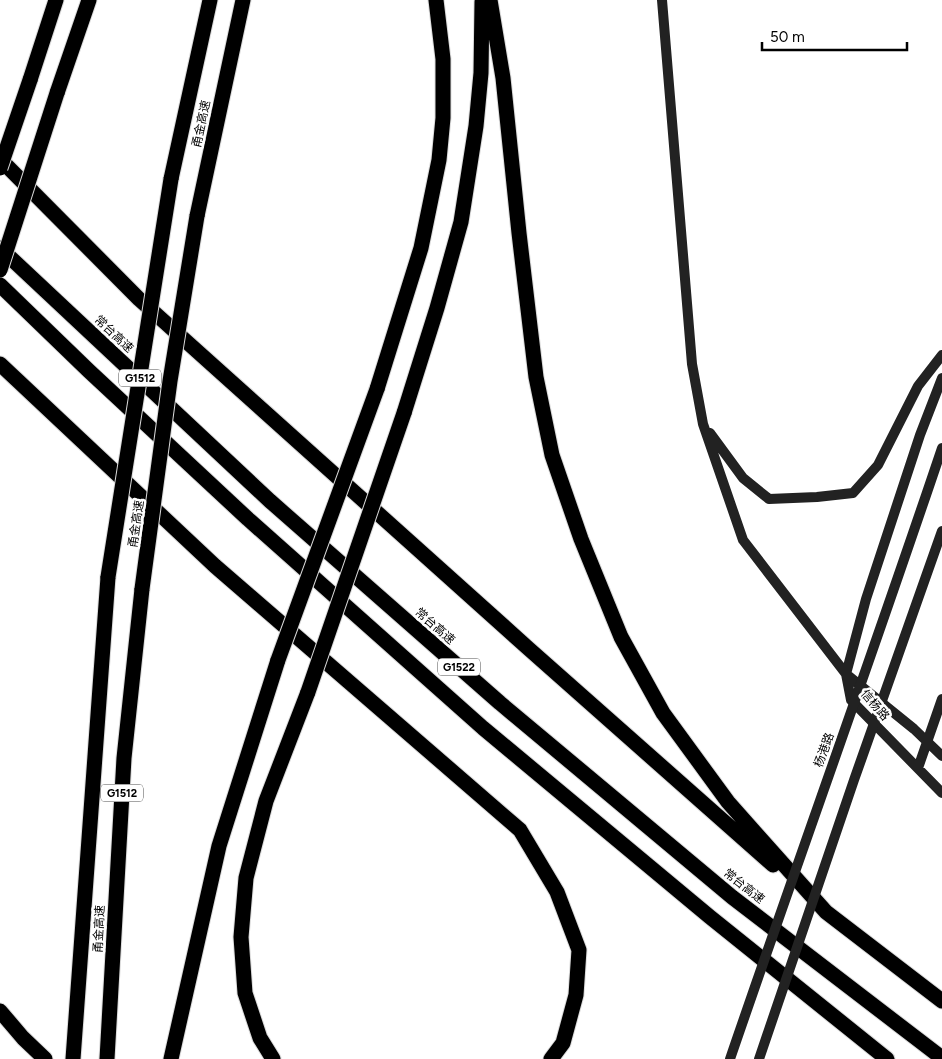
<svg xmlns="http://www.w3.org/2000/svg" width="942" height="1059" viewBox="0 0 942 1059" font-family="Figtree,'Noto Sans SC',sans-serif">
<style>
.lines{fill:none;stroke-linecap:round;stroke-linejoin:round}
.highway-casing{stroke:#dbdbdb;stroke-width:17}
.secondary{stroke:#222;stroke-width:10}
.highway{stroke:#000;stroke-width:15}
.highway-bridge-casing{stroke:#dbdbdb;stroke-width:17;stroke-linecap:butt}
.secondary-bridge{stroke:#222;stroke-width:10}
.highway-bridge{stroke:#000;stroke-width:15}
.labels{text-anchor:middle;stroke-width:5;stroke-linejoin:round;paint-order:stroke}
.shield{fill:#fff;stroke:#4c4c4c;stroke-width:1}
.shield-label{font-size:11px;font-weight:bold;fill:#000}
.street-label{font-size:12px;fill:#000;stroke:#fff}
</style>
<rect width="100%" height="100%" fill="#fff"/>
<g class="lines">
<defs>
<path id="highway" d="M 490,0 L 503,78 L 519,233 L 536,377 L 552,455 L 581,539 L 621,637 L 663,713 L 728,802 L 826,912 L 942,1001
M 30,80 L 56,0
M 57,93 L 89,0
M 0,159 L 139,299 L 529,649 L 773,865
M 171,179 L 210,0
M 197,216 L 243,0
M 0,248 L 270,501 L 500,703 L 732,897 L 942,1058
M 0,285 L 89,371 L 248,519 L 483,728 L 710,917 L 887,1059
M 0,364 L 215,566 L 520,830 L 557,892 L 579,950 L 576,995 L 563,1043 L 551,1059
M 377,389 L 421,248 L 439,160 L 443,118 L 443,59 L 436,0
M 404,413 L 437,308 L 461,222 L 476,126 L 481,73 L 482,2
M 0,1011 L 23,1038 L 45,1059
M 73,1059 L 108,577
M 107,1059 L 124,758 L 142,589
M 171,1059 L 219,846 L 278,660
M 273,1059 L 260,1038 L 245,993 L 241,937 L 246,878 L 266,801 L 308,692"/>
</defs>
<!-- highway casing -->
<use href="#highway" class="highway-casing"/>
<!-- secondary -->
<path class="secondary" d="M 662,0 L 692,364 L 703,424 L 743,540 L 846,674
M 710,433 L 743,478 L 769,499 L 817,497 L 853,493 L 878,465 L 918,386 L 942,355
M 846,674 L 866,599 L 920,435 L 942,378
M 942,756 L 914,729 L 846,674 L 851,700 L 942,793
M 918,768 L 942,699"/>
<!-- highway -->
<use href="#highway" class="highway"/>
<defs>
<path id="highway-bridge" d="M 0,168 L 30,80
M 0,270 L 57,93
M 108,577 L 171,179
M 142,589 L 170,381 L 197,216
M 278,660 L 377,389
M 308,692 L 404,413"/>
</defs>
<!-- highway-bridge casing -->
<use href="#highway-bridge" class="highway-bridge-casing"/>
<!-- secondary-bridge -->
<path class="secondary-bridge" d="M 730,1059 C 800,855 873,653 942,448
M 759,1059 L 854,780 L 942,531"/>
<!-- highway-bridge -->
<use href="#highway-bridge" class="highway-bridge"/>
</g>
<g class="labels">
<!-- shield labels -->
<g class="shield">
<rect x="119" y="369.5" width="42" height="17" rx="4"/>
<rect x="438" y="658.5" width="42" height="17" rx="4"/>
<rect x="101" y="784.5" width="42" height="17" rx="4"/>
</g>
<g class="shield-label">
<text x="140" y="382">G1512</text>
<text x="459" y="671">G1522</text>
<text x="122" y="797">G1512</text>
</g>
<!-- street labels -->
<g class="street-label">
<text transform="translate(201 124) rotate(-78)" y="4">甬金高速</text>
<text transform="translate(114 334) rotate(43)" y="4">常台高速</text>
<text transform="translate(136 524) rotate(-82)" y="4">甬金高速</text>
<text transform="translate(435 626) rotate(41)" y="4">常台高速</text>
<text transform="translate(875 705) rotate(49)" y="4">信杨路</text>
<text transform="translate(824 750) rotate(-70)" y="4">杨港路</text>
<text transform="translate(744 886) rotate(38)" y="4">常台高速</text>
<text transform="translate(99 929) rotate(-87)" y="4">甬金高速</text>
</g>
</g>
<!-- scale -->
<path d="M762 42v8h145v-8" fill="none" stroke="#000000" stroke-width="2.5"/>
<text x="770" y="42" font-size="15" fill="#000000" stroke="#ffffff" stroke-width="4" paint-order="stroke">50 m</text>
</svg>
